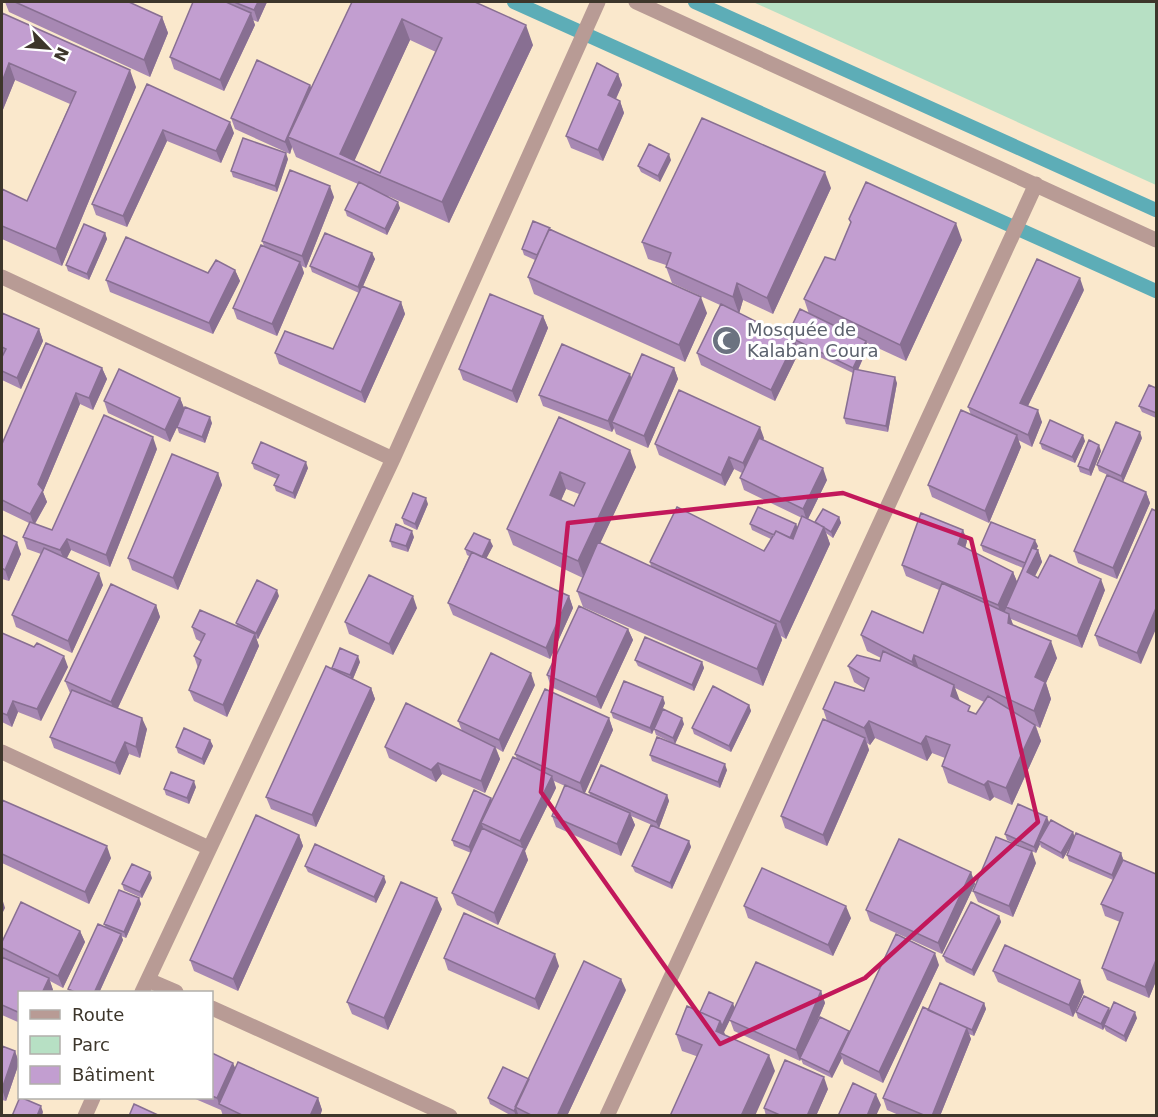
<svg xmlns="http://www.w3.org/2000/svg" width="1158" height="1117" viewBox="0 0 1158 1117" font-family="'DejaVu Sans',sans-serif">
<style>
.park{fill:#b7e0c4}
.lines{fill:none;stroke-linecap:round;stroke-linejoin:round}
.stream{stroke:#5dadb7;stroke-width:14}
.minor{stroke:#b89b95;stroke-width:15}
.wall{fill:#a788b3;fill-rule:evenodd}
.shaded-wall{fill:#886f92}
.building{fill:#c29ed0;stroke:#886f92;stroke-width:1.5;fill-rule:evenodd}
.marked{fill:none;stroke:#c2185b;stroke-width:4.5;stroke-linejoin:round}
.labels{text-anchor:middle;stroke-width:6;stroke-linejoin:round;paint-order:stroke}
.worship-label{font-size:18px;fill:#5b616d;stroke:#fff;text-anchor:start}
</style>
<rect width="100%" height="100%" fill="#fae8cc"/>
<!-- park -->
<path class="park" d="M 753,2 L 1156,2 L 1156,185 Z"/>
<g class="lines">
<!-- stream -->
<path class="stream" d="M 514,2 L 1156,291
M 695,2 L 1156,210"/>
<!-- minor -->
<path class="minor" d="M 636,2 L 1156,240
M 2,277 L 393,459
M 2,752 L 209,848
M 148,980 L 176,992
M 142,992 L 393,459 L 598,2
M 212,1008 L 450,1116
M 85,1116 L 93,1098
M 607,1116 L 1036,184"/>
</g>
<!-- wall -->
<path class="wall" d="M 5,2 L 129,2 L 162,17 L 168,33 L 150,77 L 9,12 Z
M 193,2 L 267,2 L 258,22 L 253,20 L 255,25 L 224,91 L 174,69 L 170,57 Z
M 352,2 L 533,45 L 449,223 L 388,196 L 400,208 L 387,235 L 347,216 L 345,210 L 358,184 L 296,157 L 292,147 L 290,154 L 235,129 L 231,118 L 310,85 L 311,88 ZM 410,40 L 436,52 L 380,173 L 354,160 Z
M 2,13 L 136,87 L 62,266 L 2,239 L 2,189 L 27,201 L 70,104 L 15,80 L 2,112 Z
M 618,74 L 622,85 L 616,99 L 620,101 L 624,113 L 603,161 L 571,148 L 566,136 Z
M 147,84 L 234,133 L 221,163 L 167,141 L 127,227 L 96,215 L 92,204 Z
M 288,159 L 277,192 L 233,177 L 231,171 Z
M 671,160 L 660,182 L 641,172 L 638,166 Z
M 831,188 L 773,314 L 743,300 L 739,313 L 787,337 L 809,314 L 804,299 L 835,260 L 851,224 L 849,219 L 962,240 L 906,361 L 867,343 L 868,347 L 858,370 L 897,383 L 888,432 L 846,424 L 844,418 L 853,373 L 797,346 L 799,352 L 775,401 L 701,365 L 697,353 L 720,305 L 672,283 L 666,267 L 666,265 L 648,259 L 642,242 Z
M 334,197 L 306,268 L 302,266 L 304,273 L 277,336 L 237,319 L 233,308 L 264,246 L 262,241 Z
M 551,229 L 707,313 L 685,362 L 534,294 L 528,277 L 535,260 L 524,255 L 522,249 Z
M 105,233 L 107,239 L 89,280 L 68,271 L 66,265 Z
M 372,253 L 375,259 L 363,286 L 401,302 L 405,314 L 365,403 L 279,364 L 275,353 L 333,349 L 359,293 L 312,272 L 310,266 Z
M 235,270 L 240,281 L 213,334 L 110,292 L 106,280 L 208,273 Z
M 1084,290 L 1028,406 L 1042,422 L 1032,447 L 1018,440 L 1021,447 L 989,523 L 932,497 L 928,485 L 971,415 L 968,407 Z
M 2,313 L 39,329 L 43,341 L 21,389 L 2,380 Z
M 543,316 L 548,328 L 517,403 L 463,380 L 459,369 Z
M 102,368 L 107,379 L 93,410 L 80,404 L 43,492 L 47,502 L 35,524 L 52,530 L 157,449 L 110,567 L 71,550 L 66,558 L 103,585 L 72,653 L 16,627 L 12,615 L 41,554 L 27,549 L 23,537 L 29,523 L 2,510 L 2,444 Z
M 674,368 L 678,379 L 648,448 L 616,434 L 614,428 L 612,432 L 543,406 L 539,395 L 632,378 Z
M 1156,388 L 1156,418 L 1142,412 L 1139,406 Z
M 180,398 L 184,409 L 212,423 L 205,443 L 179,433 L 177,427 L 181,419 L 170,442 L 108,413 L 104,401 Z
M 559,417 L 636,467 L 600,543 L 651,567 L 650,562 L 764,551 L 771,539 L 752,530 L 750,524 L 796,524 L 798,528 L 802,518 L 744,490 L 740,478 L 742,473 L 734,469 L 725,486 L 659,455 L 655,444 L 764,438 L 763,440 L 827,480 L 808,519 L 815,522 L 839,517 L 841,523 L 833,538 L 826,533 L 830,544 L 786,639 L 781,636 L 782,640 L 763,686 L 583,607 L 577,591 L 583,578 L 513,545 L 507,529 ZM 566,489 L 579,494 L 574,506 L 561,500 Z
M 1142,438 L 1123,482 L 1099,471 L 1097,465 Z
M 1085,441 L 1075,463 L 1042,449 L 1040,443 Z
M 1101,451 L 1091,476 L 1080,472 L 1078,466 Z
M 252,463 L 308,468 L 295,499 L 276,491 L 274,485 L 277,479 L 254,469 Z
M 218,473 L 222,485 L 178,590 L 132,570 L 128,558 Z
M 1146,492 L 1150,503 L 1117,579 L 1078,563 L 1074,551 Z
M 428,504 L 417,530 L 404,524 L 402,518 Z
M 1152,509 L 1141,664 L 1099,646 L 1095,635 Z
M 963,530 L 967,541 L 965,548 L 1013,572 L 1017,582 L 1023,568 L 983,551 L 981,545 L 1038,546 L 1036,549 L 1038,550 L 1042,562 L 1035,576 L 1038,578 L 1105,590 L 1082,648 L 1011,619 L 1013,625 L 1057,658 L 1046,683 L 1051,699 L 1040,728 L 1036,726 L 1041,741 L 1012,805 L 994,797 L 990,801 L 948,783 L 942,766 L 945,758 L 932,753 L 927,761 L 875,738 L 870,745 L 867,743 L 869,750 L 827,846 L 785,828 L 781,816 L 827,721 L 823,709 L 864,691 L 865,689 L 854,682 L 848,666 L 880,661 L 881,658 L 867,651 L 861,635 L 923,633 L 939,590 L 906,576 L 902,565 ZM 955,688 L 984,702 L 976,714 L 972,713 L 959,701 Z
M 2,535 L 21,554 L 9,581 L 2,579 Z
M 414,537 L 408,552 L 392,547 L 390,541 Z
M 493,546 L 486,558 L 569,596 L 573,608 L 550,659 L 453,615 L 448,603 L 469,556 L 467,555 L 465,549 Z
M 279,596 L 258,639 L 256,638 L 259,646 L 227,717 L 194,701 L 189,690 L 198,668 L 194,656 L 201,642 L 196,639 L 192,627 L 237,626 L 236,623 Z
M 156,605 L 160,617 L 118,708 L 147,729 L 140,758 L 129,754 L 120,775 L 54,748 L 50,737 L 70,693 L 65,681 Z
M 417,608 L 393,655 L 349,634 L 345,622 Z
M 628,629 L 633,640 L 601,709 L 551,687 L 547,675 Z
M 2,633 L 34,647 L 68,667 L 41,721 L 18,712 L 12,727 L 2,722 Z
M 635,660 L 702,662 L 704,668 L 694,691 L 638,666 Z
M 360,662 L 353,679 L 371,688 L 375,699 L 316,827 L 271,809 L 266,797 L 332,669 L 332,668 Z
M 535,685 L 503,752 L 496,748 L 500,759 L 485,793 L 442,774 L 436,782 L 389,758 L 385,747 L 462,731 L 458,721 Z
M 665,703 L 652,734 L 613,718 L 611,712 Z
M 749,705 L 751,711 L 731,752 L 694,734 L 692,728 Z
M 609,718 L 613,730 L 585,793 L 590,796 L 589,792 L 667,795 L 669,801 L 659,828 L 631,816 L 635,825 L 621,856 L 556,827 L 552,816 L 565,786 L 554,781 L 556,788 L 525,851 L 528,860 L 498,925 L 457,905 L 452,893 L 471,853 L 454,846 L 452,840 L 491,798 L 492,801 L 517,759 L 515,754 Z
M 684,724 L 675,744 L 656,735 L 654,729 Z
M 210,740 L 213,746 L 204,765 L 178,753 L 176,747 Z
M 650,755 L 727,770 L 720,788 L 652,761 Z
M 196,787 L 189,804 L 166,795 L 164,789 Z
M 2,800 L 111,858 L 89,904 L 2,863 Z
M 1047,817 L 1049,822 L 1073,832 L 1074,837 L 1121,853 L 1123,859 L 1122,861 L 1156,874 L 1156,981 L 1149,998 L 1107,980 L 1102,968 L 1120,922 L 1105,916 L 1101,904 L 1113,880 L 1069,861 L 1067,855 L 1071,845 L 1063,859 L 1041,847 L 1040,844 L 1036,853 L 1007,840 L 1005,834 Z
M 299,835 L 303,846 L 238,991 L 194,971 L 190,960 Z
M 689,841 L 691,847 L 672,889 L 635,872 L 632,866 Z
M 1036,863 L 1013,917 L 978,902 L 973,891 Z
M 305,866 L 386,882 L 376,903 L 308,872 Z
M 971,872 L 975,884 L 942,954 L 870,921 L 866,910 Z
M 152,878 L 142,898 L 124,890 L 122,884 Z
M 139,898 L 141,904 L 126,938 L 121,936 L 123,940 L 99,993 L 70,993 L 68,989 L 106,928 L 104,924 Z
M 744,906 L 851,918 L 833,956 L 748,918 Z
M 442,909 L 388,1030 L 352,1014 L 347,1002 Z
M 999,916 L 1001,922 L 974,976 L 946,962 L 943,956 Z
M 80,931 L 85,942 L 63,988 L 50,981 L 53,990 L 51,993 L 20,993 L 20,1023 L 2,1015 L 2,957 L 3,957 L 2,954 L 2,948 Z
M 444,958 L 559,966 L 539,1010 L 448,970 Z
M 939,965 L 883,1083 L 844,1064 L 842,1058 L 832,1078 L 803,1064 L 801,1059 L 800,1061 L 734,1031 L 730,1020 L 724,1032 L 725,1035 L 775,1071 L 696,1056 L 682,1051 L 676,1034 L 700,1012 L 735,1008 L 821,991 L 825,1003 L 815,1027 L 849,1031 Z
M 993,971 L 1084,992 L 1073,1017 L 998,982 Z
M 626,990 L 567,1116 L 518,1116 L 518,1114 L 517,1116 L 512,1116 L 490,1104 L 488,1098 L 529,1079 Z
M 984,1003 L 986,1009 L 974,1036 L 969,1034 L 971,1039 L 940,1116 L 901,1116 L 887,1110 L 883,1098 L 928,1010 Z
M 1109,1008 L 1110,1012 L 1137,1018 L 1126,1042 L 1106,1031 L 1104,1027 L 1103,1030 L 1078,1018 L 1076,1012 Z
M 2,1046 L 15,1051 L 19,1063 L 6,1101 L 2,1100 Z
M 212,1053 L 235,1068 L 318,1098 L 322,1110 L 320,1116 L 223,1116 L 221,1110 L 193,1098 L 212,1098 Z
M 828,1089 L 816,1116 L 766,1116 L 764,1108 Z"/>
<!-- shaded-wall -->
<path class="shaded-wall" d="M 258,2 L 267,2 L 258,22 L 254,10 Z
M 251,13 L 255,25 L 224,91 L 220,80 Z
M 162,17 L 168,33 L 150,77 L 144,60 Z
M 402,19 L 410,40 L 353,164 L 340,154 Z
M 526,25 L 533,45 L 449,223 L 442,202 Z
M 9,63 L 15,80 L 2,112 L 2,82 Z
M 130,70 L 136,87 L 62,266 L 56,249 Z
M 618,74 L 622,85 L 612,107 L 608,95 Z
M 310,85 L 314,97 L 288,137 L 292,147 L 290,154 L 285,142 Z
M 620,101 L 624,113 L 603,161 L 598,150 Z
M 230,122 L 234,133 L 221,163 L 216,151 Z
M 163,130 L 167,141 L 127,227 L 123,216 Z
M 286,153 L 288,159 L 277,192 L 275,186 Z
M 669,154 L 671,160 L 660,182 L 658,176 Z
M 825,172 L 831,188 L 773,314 L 767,298 Z
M 330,186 L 334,197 L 306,268 L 302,256 Z
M 398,202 L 400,208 L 387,235 L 385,229 Z
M 956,223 L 962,240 L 906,361 L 900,345 Z
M 105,233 L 107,239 L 89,280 L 87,274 Z
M 372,253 L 375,259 L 360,293 L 358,287 Z
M 300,262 L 304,273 L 277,336 L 272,324 Z
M 235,270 L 240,281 L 213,334 L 209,323 Z
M 1080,278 L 1084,290 L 1024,414 L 1020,403 Z
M 737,283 L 743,300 L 739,314 L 733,297 Z
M 701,297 L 707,313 L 685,362 L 679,345 Z
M 401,302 L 405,314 L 365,403 L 361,392 Z
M 543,316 L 548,328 L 517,403 L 512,391 Z
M 39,329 L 43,341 L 21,389 L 17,378 Z
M 795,341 L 799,352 L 775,401 L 771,390 Z
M 866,341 L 868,347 L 856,374 L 853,368 Z
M 102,368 L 107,379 L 93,410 L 89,398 Z
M 674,368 L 678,379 L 648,448 L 644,436 Z
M 630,374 L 634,385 L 612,422 L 614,428 L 612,432 L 608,421 Z
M 895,377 L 897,383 L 888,432 L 886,426 Z
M 76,393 L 80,404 L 43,492 L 47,502 L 34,525 L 30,514 L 38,484 Z
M 180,398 L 185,410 L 170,442 L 165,430 Z
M 1038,410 L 1042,422 L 1032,447 L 1028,435 Z
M 210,417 L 212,423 L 205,443 L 202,437 Z
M 760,427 L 764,438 L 747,475 L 743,463 Z
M 1140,432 L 1142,438 L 1123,482 L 1121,476 Z
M 1017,435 L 1021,447 L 989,523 L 985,511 Z
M 1083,435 L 1085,441 L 1075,463 L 1072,457 Z
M 153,437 L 157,449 L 110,567 L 106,555 Z
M 1099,445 L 1101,451 L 1091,476 L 1089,470 Z
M 630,450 L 636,467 L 584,578 L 578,561 Z
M 729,457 L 734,469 L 725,486 L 721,475 Z
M 306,462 L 308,468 L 295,499 L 293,493 Z
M 823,468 L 827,480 L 807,521 L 803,509 Z
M 560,472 L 566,489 L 556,512 L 550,495 Z
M 218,473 L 222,485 L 178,590 L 173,578 Z
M 1146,492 L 1150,503 L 1117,579 L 1113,568 Z
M 426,498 L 428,504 L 417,530 L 415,524 Z
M 839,517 L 841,523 L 833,538 L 831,532 Z
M 796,524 L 798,530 L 790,547 L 788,541 Z
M 824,527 L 830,544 L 786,639 L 780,622 Z
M 963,530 L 967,541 L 963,556 L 958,544 Z
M 412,531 L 414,537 L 408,552 L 406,546 Z
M 67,539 L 71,550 L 65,562 L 60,550 Z
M 490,540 L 493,546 L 484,563 L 482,557 Z
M 1035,540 L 1038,546 L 1028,570 L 1026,564 Z
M 17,542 L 21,554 L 9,581 L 5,570 Z
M 1038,550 L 1042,562 L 1031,584 L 1027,572 Z
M 1013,572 L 1018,584 L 1002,617 L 998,605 Z
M 99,573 L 103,585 L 72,653 L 68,641 Z
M 1101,579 L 1105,590 L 1082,648 L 1077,636 Z
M 277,590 L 279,596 L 258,639 L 256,633 Z
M 413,596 L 417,608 L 393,655 L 389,644 Z
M 569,596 L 573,608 L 550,659 L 546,648 Z
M 156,605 L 160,617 L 115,714 L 111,702 Z
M 1156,608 L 1156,629 L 1141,664 L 1137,653 Z
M 1009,614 L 1015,630 L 1008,623 Z
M 776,624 L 782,640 L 763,686 L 757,669 Z
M 628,629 L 633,640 L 601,709 L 596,697 Z
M 255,634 L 259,646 L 227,717 L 223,705 Z
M 1051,641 L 1057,658 L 1046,683 L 1051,699 L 1040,728 L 1034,711 L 1035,677 Z
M 914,655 L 920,672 L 918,678 L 912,662 Z
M 64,656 L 68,667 L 41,721 L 37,709 Z
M 358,656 L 360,662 L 352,681 L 350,675 Z
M 702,662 L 704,668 L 694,691 L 692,685 Z
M 531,673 L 535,685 L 503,752 L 499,740 Z
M 954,685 L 960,701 L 951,696 Z
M 371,688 L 375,699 L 316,827 L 312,815 Z
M 663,697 L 665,703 L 652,734 L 650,728 Z
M 13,701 L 18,712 L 12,727 L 7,715 Z
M 749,705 L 751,711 L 731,752 L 729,746 Z
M 142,718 L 147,729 L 140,758 L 136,747 Z
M 609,718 L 613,730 L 584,795 L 580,783 Z
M 682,718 L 684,724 L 675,744 L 673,738 Z
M 869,721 L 875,738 L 870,745 L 864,728 Z
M 1035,725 L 1041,741 L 1012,805 L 1006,788 Z
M 926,736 L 932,753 L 927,761 L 921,744 Z
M 865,738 L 869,750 L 827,846 L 823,835 Z
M 210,740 L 213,746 L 204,765 L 202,759 Z
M 125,742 L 129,754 L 120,775 L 115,763 Z
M 495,747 L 500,759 L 485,793 L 481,781 Z
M 438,763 L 442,774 L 436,782 L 431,770 Z
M 725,764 L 727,770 L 720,788 L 718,782 Z
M 552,776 L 556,788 L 525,851 L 528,860 L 498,925 L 494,913 L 523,850 L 520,841 Z
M 194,781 L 196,787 L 189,804 L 187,798 Z
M 988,781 L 994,797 L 990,801 L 984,785 Z
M 667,795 L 669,801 L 659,828 L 656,822 Z
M 491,798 L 493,804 L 481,823 L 483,827 L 471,853 L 469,847 Z
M 630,813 L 635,825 L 621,856 L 617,844 Z
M 1047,817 L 1049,823 L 1039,841 L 1040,844 L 1036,853 L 1034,847 Z
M 1073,832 L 1075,838 L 1063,859 L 1061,853 Z
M 299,835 L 303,846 L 238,991 L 233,979 Z
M 689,841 L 691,847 L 672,889 L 670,883 Z
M 107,846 L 111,858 L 89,904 L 85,892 Z
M 1032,851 L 1036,863 L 1013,917 L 1009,906 Z
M 1121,853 L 1123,859 L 1114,881 L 1112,875 Z
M 150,872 L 152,878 L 142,898 L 140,892 Z
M 971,872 L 975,884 L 942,954 L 938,943 Z
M 384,876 L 386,882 L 376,903 L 374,897 Z
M 2,898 L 5,908 L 2,914 Z
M 139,898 L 141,904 L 126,938 L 124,932 Z
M 437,898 L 442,909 L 388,1030 L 384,1018 Z
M 846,906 L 851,918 L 833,956 L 828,945 Z
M 999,916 L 1001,922 L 974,976 L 972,970 Z
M 80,931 L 85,942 L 63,988 L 58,976 Z
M 121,934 L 123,940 L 99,993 L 94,993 Z
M 935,953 L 939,965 L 883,1083 L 879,1072 Z
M 555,954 L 559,966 L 539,1010 L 535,999 Z
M 1156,960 L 1156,981 L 1149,998 L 1145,987 Z
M 49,978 L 53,990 L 51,993 L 42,993 Z
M 621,979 L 626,990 L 567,1116 L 557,1116 Z
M 1080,980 L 1084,992 L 1073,1017 L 1069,1005 Z
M 821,991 L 825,1003 L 800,1061 L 796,1050 Z
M 733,1003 L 735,1009 L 724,1032 L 726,1037 L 716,1031 L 720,1021 Z
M 984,1003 L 986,1009 L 974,1036 L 972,1030 Z
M 1109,1008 L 1111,1014 L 1103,1030 L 1101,1024 Z
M 1135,1012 L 1137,1018 L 1126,1042 L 1124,1036 Z
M 967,1028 L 971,1039 L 940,1116 L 932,1116 Z
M 849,1031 L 840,1053 L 842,1058 L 832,1078 L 829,1072 Z
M 15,1051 L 19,1063 L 6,1101 L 2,1089 Z
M 769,1055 L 775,1071 L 755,1116 L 741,1116 Z
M 233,1063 L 238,1074 L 219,1104 L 221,1110 L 217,1098 Z
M 824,1077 L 828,1089 L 816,1116 L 807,1116 Z
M 876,1094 L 881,1105 L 876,1116 L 867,1116 Z
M 318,1098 L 322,1110 L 320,1116 L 310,1116 Z
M 41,1106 L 43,1112 L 42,1116 L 37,1116 Z
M 516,1108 L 518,1114 L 517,1116 L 516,1116 L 514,1111 Z"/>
<!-- building -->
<path class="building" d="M 15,2 L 129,2 L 162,17 L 144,60 Z
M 193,2 L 226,2 L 251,13 L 220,80 L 170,57 Z
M 234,2 L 258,2 L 254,10 Z
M 352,2 L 475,2 L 526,25 L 442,202 L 288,137 ZM 402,19 L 442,38 L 380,173 L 340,154 Z
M 2,13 L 130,70 L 56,249 L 2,226 L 2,189 L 27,201 L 76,92 L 9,63 L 2,82 Z
M 257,60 L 310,85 L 285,142 L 231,118 Z
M 597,63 L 618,74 L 608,95 L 620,101 L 598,150 L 566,136 Z
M 147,84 L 230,122 L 216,151 L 163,130 L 123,216 L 92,204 Z
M 702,118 L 825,172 L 767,298 L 737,283 L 733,297 L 666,267 L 671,253 L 642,242 Z
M 243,138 L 286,153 L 275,186 L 231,171 Z
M 649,144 L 669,154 L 658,176 L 638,166 Z
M 290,170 L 330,186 L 302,256 L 262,241 Z
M 359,182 L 398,202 L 385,229 L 345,210 Z
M 866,182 L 956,223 L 900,345 L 804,299 L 825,257 L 835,260 L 851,222 L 849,219 Z
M 533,221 L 550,228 L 537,255 L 522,249 Z
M 84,224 L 105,233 L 87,274 L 66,265 Z
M 549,229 L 701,297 L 679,345 L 528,277 Z
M 325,233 L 372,253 L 358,287 L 310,266 Z
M 126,237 L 208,273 L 216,260 L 235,270 L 209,323 L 106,280 Z
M 261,245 L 300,262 L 272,324 L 233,308 Z
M 1037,259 L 1080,278 L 1020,403 L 1038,410 L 1028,435 L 968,407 Z
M 362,286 L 401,302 L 361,392 L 275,353 L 285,331 L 333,349 Z
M 490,294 L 543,316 L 512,391 L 459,369 Z
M 721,304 L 795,341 L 771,390 L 697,353 Z
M 800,309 L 866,341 L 853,368 L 787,336 Z
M 2,313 L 39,329 L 17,378 L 2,371 L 2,357 L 6,349 L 2,347 Z
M 46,343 L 102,368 L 89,398 L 76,393 L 38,484 L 43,490 L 30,514 L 2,500 L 2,444 Z
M 562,344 L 630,374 L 608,421 L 539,395 Z
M 642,354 L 674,368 L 644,436 L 612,422 Z
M 119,369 L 180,398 L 165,430 L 104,401 Z
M 854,369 L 895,377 L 886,426 L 844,418 Z
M 1149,385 L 1156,388 L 1156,413 L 1139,406 Z
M 679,390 L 760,427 L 743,463 L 729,457 L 721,475 L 655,444 Z
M 185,407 L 210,417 L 202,437 L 177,427 Z
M 961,410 L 1017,435 L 985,511 L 928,485 Z
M 104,415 L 153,437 L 106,555 L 67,539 L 60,550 L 23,537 L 30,522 L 52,530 Z
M 559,417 L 630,450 L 578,561 L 507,529 ZM 560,472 L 585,483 L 574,506 L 550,495 Z
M 1050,420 L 1083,435 L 1072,457 L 1040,443 Z
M 1116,422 L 1140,432 L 1121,476 L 1097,465 Z
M 759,438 L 823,468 L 803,509 L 740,478 Z
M 1089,440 L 1099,445 L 1089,470 L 1078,466 Z
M 261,442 L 306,462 L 293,493 L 274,485 L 279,475 L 252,463 Z
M 172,454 L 218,473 L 173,578 L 128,558 Z
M 1107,475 L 1146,492 L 1113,568 L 1074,551 Z
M 413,493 L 426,498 L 415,524 L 402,518 Z
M 677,507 L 764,551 L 776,531 L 793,539 L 802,516 L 824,527 L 780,622 L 650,562 Z
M 758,507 L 796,524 L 790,538 L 776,531 L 774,535 L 750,524 Z
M 823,509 L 839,517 L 831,532 L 815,522 Z
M 1152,509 L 1156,511 L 1156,608 L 1137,653 L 1095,635 Z
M 921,513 L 963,530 L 958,544 L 1013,572 L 998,605 L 902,565 Z
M 991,522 L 1035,540 L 1025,563 L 981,545 Z
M 396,524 L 412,531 L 406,546 L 390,541 Z
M 474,533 L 490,540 L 482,557 L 465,549 Z
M 2,535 L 17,542 L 5,570 L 2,568 Z
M 598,542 L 776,624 L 757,669 L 577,591 Z
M 44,548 L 99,573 L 68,641 L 12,615 Z
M 1032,548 L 1038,550 L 1027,572 L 1038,578 L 1050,555 L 1101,579 L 1077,636 L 1006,607 Z
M 472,552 L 569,596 L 546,648 L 448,603 Z
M 369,575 L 413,596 L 389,644 L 345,622 Z
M 257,580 L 277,590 L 256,633 L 236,623 Z
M 942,583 L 1009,614 L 1008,623 L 1051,641 L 1035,677 L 1045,682 L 1034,711 L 914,655 L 912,662 L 861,635 L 872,611 L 923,633 Z
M 111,584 L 156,605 L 111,702 L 65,681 Z
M 579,606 L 628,629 L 596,697 L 547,675 Z
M 200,610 L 255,634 L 223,705 L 189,690 L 201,660 L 194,656 L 205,634 L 192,627 Z
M 2,633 L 34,647 L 37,643 L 64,656 L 37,709 L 13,701 L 7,715 L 2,713 Z
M 645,637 L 702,662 L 692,685 L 635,660 Z
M 340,648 L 358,656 L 350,675 L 332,668 Z
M 883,651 L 954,685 L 951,696 L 970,706 L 968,711 L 976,714 L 988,696 L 1035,725 L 1006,788 L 988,781 L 984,785 L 942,766 L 950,745 L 926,736 L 921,744 L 869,721 L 864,728 L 823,709 L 835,682 L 864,691 L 869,678 L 848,666 L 857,655 L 880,661 Z
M 491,653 L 531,673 L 499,740 L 458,721 Z
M 326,666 L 371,688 L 312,815 L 266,797 Z
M 624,681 L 663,697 L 650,728 L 611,712 Z
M 713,686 L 749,705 L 729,746 L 692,728 Z
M 545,689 L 609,718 L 580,783 L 515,754 Z
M 72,690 L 142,718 L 136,747 L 125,742 L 115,763 L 50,737 Z
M 406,703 L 495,747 L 481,781 L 438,763 L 431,770 L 385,747 Z
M 663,709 L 682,718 L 673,738 L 654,729 Z
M 823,719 L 865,738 L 823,835 L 781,816 Z
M 184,728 L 210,740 L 202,759 L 176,747 Z
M 657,737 L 725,764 L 718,782 L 650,755 Z
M 513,757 L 552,776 L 520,841 L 481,823 Z
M 601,765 L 667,795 L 656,822 L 589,792 Z
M 171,772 L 194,781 L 187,798 L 164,789 Z
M 565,785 L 630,813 L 617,844 L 552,816 Z
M 474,790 L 491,798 L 469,847 L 452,840 Z
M 2,800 L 107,846 L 85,892 L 2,854 Z
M 1018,804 L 1047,817 L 1034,847 L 1005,834 Z
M 256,815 L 299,835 L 233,979 L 190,960 Z
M 1051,820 L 1073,832 L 1061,853 L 1039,841 Z
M 651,825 L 689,841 L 670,883 L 632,866 Z
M 482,828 L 524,848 L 494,913 L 452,893 Z
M 1076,833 L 1121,853 L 1112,875 L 1067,855 Z
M 996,837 L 1032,851 L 1009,906 L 973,891 Z
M 899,839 L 971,872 L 938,943 L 866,910 Z
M 315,844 L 384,876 L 374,897 L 305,866 Z
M 1123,860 L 1156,874 L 1156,960 L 1145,987 L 1102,968 L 1123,913 L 1101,904 Z
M 132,864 L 150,872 L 140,892 L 122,884 Z
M 762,868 L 846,906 L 828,945 L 744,906 Z
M 401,882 L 437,898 L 384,1018 L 347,1002 Z
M 119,890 L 139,898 L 124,932 L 104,924 Z
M 21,902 L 80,931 L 58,976 L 2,948 L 2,942 Z
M 971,902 L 999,916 L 972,970 L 943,956 Z
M 464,913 L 555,954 L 535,999 L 444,958 Z
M 98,924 L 121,934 L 94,993 L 77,993 L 68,989 Z
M 896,934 L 935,953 L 879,1072 L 840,1053 Z
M 1005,945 L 1080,980 L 1069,1005 L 993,971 Z
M 2,957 L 49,978 L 42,993 L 20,993 L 20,1013 L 2,1005 Z
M 584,961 L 621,979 L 557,1116 L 533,1116 L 515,1107 Z
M 756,962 L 821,991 L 796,1050 L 729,1020 Z
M 940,983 L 984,1003 L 972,1030 L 928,1010 Z
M 709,992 L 733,1003 L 722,1026 L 720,1021 L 700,1012 Z
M 1084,996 L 1109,1008 L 1101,1024 L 1076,1012 Z
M 1114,1002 L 1135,1012 L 1124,1036 L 1104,1025 Z
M 687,1006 L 720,1021 L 716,1031 L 769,1055 L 741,1116 L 670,1116 L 702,1045 L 676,1034 Z
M 923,1007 L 967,1028 L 932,1116 L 926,1116 L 883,1098 Z
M 820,1017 L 849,1031 L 829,1072 L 800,1058 Z
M 2,1046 L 15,1051 L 2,1089 Z
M 212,1053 L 233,1063 L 217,1098 L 212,1096 Z
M 785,1060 L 824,1077 L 807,1116 L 782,1116 L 764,1108 Z
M 238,1062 L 318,1098 L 310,1116 L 244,1116 L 219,1104 Z
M 503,1067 L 529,1079 L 514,1111 L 488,1098 Z
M 853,1083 L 876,1094 L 867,1116 L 838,1116 Z
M 20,1097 L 41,1106 L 37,1116 L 12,1116 Z
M 134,1104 L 160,1116 L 129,1116 Z"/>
<!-- marked area -->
<path class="marked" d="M 843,493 L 971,539 L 1038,822 L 865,978 L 720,1044 L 541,792 L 568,523 Z"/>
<!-- icons -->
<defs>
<symbol id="mosque-disc" viewBox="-11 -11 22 22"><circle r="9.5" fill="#6b7280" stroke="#fff"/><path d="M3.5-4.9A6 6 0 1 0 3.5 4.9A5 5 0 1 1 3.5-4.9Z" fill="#fff"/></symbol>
</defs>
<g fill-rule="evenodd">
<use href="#mosque-disc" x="710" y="324" width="33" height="33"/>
</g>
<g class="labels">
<!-- worship labels -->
<g class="worship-label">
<text x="747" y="336">Mosquée de<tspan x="747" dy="21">Kalaban Coura</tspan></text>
</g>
</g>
<!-- border -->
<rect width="1158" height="1117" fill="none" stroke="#3d362b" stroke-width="6"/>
<!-- legend -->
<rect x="18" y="991" width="195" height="108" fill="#ffffff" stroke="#b1afaa" stroke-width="1.5"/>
<rect x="30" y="1010" width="30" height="9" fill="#b89b95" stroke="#b1afaa" stroke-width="1.5"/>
<text x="72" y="1021" font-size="18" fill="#3d362b">Route</text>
<rect x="30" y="1036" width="30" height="18" fill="#b7e0c4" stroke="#b1afaa" stroke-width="1.5"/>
<text x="72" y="1051" font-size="18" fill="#3d362b">Parc</text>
<rect x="30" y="1066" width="30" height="18" fill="#c29ed0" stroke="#b1afaa" stroke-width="1.5"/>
<text x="72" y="1081" font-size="18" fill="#3d362b">Bâtiment</text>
<!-- north arrow -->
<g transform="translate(48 48) rotate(115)" stroke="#ffffff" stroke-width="4.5" paint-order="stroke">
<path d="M0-4.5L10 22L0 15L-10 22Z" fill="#3d362b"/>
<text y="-9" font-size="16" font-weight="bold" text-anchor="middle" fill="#3d362b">N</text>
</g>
</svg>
